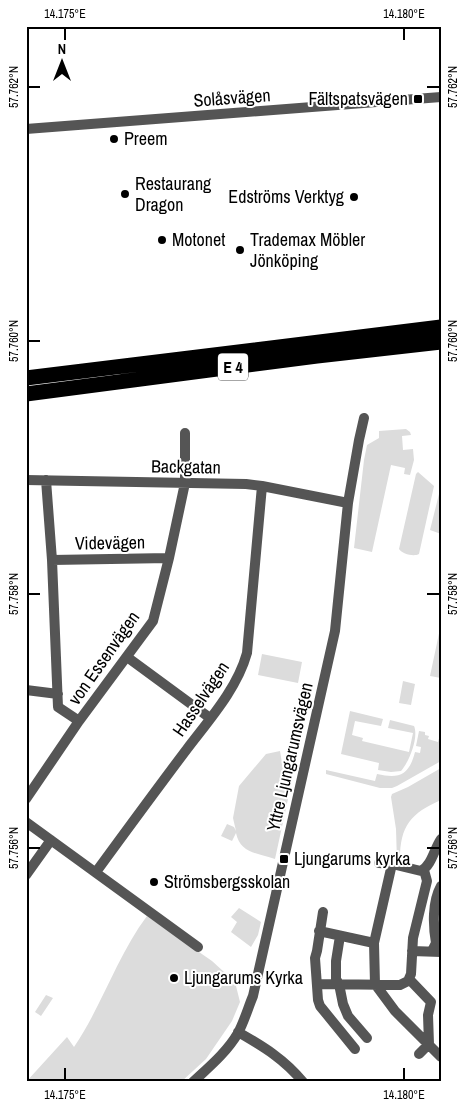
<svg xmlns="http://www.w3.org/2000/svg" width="467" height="1108" viewBox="0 0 467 1108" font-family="'Archivo Narrow',sans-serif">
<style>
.green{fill:#dcdcdc}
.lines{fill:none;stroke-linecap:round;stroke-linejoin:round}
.minor{stroke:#555;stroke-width:10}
.highway{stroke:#000;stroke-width:15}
.ticks{fill:none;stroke:#000;stroke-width:2}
.poi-dot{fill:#000;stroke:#fff;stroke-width:2}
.labels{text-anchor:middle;stroke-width:4;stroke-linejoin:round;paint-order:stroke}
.shield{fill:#fff;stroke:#4c4c4c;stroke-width:1}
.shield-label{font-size:16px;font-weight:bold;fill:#000}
.street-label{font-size:18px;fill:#000;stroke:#fff}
.poi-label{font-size:18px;fill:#000;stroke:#fff;text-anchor:start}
.neatline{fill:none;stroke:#000;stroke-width:2}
.ticks-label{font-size:12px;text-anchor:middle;fill:#000}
</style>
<rect width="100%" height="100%" fill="#fff"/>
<!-- green -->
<path class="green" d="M 406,429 L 410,432 L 411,435 L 402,436 L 403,450 L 413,449 L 414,460 L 410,475 L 404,474 L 405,468 L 391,465 L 372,552 L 354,548 L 364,460 L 367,445 L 379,438 L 379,431 Z
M 418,472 L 434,486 L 419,554 C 414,557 402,554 399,549 L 416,474 Z
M 440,490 L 441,491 L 441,534 L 430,530 Z
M 441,624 L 441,678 L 430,676 Z
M 262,654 L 302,662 L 298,683 L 258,675 Z
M 403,681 L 415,684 L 411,705 L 399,703 Z
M 350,711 L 383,719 L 381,726 L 355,721 L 352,735 L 363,738 L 362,741 L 409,752 L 413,733 L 388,728 L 390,720 L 414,726 C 419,737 409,762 401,771 L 391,772 L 378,770 L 379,763 L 341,754 Z
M 419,731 L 425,732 L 425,735 L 429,736 L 428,739 L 438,742 L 441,731 L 441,761 L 397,786 L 392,788 L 380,788 L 326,774 L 326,770 L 375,781 L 377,774 C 400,779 409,775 415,752 L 420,753 L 421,747 L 416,746 Z
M 280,751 L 288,799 L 275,859 C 257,853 240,853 236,833 L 232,841 L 221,836 L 227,824 L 234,827 L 236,831 L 233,818 L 239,786 L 266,754 Z
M 441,768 L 441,800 C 411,813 400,826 400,859 L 423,868 L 397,862 L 396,829 L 391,797 L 392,794 L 408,787 Z
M 239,908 L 261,922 L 258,935 L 251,947 L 231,932 L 237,922 L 231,917 Z
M 147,916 L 212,961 L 235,982 L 240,1002 L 232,1021 L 206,1059 L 181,1082 L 26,1082 L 67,1037 L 74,1047 C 102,1006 117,956 147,916 Z
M 46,995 L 53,998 L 41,1016 L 35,1012 Z"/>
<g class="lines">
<!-- minor -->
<path class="minor" d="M 26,129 L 441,97
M 26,480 L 246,484 L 262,486 L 343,502
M 46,480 L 52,560 L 58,707 L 79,721
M 52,560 L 169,558
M 127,657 L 210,718
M 26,690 L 58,694
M 26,799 L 79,721 L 153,621 L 169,558 L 185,483 L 185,433
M 26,822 L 198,947
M 379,863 L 392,864 L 421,871 C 432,865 434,849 441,839
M 392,864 L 374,943 L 375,984 L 395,1011 L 441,1057
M 96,872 C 126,831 156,790 187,749 C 209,720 237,689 247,653 L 262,486
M 26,875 L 51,840
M 323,912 L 317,951 L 315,958 L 318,1000 L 320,1006 L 355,1049
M 319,931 L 374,943
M 340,936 L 336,961 L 336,979 L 339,984 L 343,1004 L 348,1016 L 367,1038
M 412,951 L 441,952
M 432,951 L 436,943 C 433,926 432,902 441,886
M 409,979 L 431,1002 L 428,1015 L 429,1044 L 419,1054
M 317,984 L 400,985 L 408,981 L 411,974 L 413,938 L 427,881 L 424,870
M 238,1032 C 264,1047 284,1059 303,1082
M 193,1082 C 209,1067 227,1052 238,1033 C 244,1022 248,1008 253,996 L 335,631 L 348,503 L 359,440 L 364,418"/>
<!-- highway -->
<path class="highway" d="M 26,378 L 441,327
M 26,394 L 317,356 L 441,342"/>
</g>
<!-- ticks -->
<path class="ticks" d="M 65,28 L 65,40M 404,28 L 404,40M 28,87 L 40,87M 427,87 L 440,87M 28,341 L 40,341M 427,341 L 440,341M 28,594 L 40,594M 427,594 L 440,594M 28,848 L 40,848M 427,848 L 440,848M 65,1068 L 65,1080M 404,1068 L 404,1080"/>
<!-- markers -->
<g class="poi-dot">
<rect x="413" y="94" width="10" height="10" rx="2.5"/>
<circle cx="114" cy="139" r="5"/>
<circle cx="125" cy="194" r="5"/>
<circle cx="354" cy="197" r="5"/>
<circle cx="162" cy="240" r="5"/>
<circle cx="240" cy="250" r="5"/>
<rect x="279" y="854" width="10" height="10" rx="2.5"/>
<circle cx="154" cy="882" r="5"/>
<circle cx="174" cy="978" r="5"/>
</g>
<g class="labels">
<!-- shield labels -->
<rect class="shield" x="218" y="353.5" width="30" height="27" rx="4"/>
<g class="shield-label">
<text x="233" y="373">E 4</text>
</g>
<!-- street labels -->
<g class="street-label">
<text transform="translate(232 98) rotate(-4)" y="6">Solåsvägen</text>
<text transform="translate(186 467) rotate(1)" y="6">Backgatan</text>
<text transform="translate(110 543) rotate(-1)" y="6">Videvägen</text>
<text transform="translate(104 658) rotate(-55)" y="6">von Essenvägen</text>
<text transform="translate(201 699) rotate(-56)" y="6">Hasselvägen</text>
<text transform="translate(290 757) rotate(-77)" y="6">Yttre Ljungarumsvägen</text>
</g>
<!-- poi labels -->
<g class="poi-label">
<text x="408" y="105" text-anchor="end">Fältspatsvägen</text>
<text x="124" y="145">Preem</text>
<text x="135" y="190">Restaurang<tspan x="135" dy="21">Dragon</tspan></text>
<text x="344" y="203" text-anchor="end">Edströms Verktyg</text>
<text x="172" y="246">Motonet</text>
<text x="250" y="246">Trademax Möbler<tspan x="250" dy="21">Jönköping</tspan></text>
<text x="294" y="865">Ljungarums kyrka</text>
<text x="164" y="888">Strömsbergsskolan</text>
<text x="184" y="984">Ljungarums Kyrka</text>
</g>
</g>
<!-- border -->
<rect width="467" height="1108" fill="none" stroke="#ffffff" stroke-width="55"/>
<!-- north arrow -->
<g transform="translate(62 62)" stroke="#ffffff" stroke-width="4" paint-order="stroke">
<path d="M0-4L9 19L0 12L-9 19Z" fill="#000000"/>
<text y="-8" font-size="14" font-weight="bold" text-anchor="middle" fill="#000000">N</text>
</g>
<rect x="28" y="28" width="412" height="1052" class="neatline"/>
<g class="ticks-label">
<text x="65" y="18">14.175°E</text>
<text x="404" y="18">14.180°E</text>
<text transform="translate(14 87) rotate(-90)" y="4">57.762°N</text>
<text transform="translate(453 87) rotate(-90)" y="4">57.762°N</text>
<text transform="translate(14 341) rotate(-90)" y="4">57.760°N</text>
<text transform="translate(453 341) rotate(-90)" y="4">57.760°N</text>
<text transform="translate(14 594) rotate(-90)" y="4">57.758°N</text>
<text transform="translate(453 594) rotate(-90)" y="4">57.758°N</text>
<text transform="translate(14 848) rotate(-90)" y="4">57.756°N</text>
<text transform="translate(453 848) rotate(-90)" y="4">57.756°N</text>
<text x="65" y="1099">14.175°E</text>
<text x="404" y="1099">14.180°E</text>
</g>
</svg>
